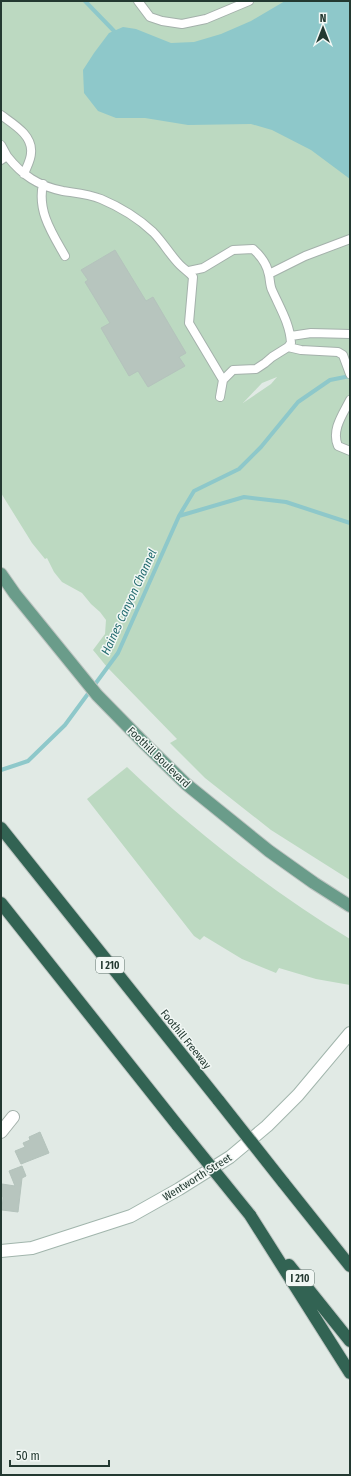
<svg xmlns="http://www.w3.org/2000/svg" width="351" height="1476" viewBox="0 0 351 1476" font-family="'Fira Sans Condensed',sans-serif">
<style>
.green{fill:#bcd9c1;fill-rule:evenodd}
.water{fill:#8ec8ca}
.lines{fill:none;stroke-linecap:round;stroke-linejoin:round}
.stream{stroke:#8ec8ca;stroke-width:4}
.building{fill:#b7c5be;stroke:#b4c3bc}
.lane-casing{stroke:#a4b1ab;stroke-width:10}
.street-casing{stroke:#a4b1ab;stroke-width:14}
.secondary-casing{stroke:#a1b5ac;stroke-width:14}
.primary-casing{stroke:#bdc4c1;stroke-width:14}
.highway-casing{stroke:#bdc4c1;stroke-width:14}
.lane{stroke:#fff;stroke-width:8}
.street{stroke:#fff;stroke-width:12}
.secondary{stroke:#fff;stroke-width:12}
.primary{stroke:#6a9c8a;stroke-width:12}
.highway{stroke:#326353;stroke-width:12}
.highway-bridge-casing{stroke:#bdc4c1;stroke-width:14;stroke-linecap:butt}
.highway-bridge{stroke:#326353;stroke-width:12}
.labels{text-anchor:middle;stroke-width:3;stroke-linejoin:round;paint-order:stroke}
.shield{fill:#f1f7f4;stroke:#61726c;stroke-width:1}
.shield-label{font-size:10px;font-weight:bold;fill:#233931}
.street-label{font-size:11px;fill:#233931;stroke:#f1f7f4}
.water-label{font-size:12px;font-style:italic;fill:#236b6f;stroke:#f1f7f4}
</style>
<rect width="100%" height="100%" fill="#e1eae5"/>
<!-- green -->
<path class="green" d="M 1,1 L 350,1 L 350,880 L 271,830 L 205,778 L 170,743 L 177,739 L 107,667 L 93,650 L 105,634 L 106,620 L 100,612 L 91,604 L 82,593 L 62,582 L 54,572 L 47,558 L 45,559 L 32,543 L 1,493 ZM 277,377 L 271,384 L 243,403 L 262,383 Z
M 127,767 C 195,832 270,890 350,939 L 350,985 L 316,979 L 279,968 L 276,973 L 242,959 L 204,936 L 200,940 L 194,936 L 87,799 Z"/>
<!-- water -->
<path class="water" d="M 285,1 L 350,1 L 350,179 L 311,150 L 272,130 L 251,124 L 188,125 L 145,118 L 116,118 L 98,111 L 84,93 L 83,70 L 94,53 L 109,33 L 123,27 L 136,29 L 171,43 L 194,42 L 221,34 L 251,21 Z"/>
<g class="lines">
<!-- stream -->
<path class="stream" d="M 85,1 L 114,31
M 179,516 L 244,497 L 286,502 L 350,523
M 1,770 L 28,761 L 65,725 L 118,653 L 179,516 L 194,491 L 239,469 L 261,447 L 298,402 L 330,380 L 350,376"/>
</g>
<!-- building -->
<path class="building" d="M 115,250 L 146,301 L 153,297 L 186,353 L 179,357 L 185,366 L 148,387 L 138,371 L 129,376 L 101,328 L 110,323 L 85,282 L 88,280 L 81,270 Z
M 40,1132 L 49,1153 L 21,1164 L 15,1151 L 25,1147 L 23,1143 L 30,1140 L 29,1137 Z
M 22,1166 L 26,1176 L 22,1178 L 18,1212 L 2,1210 L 3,1197 L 1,1196 L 2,1184 L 15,1186 L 9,1171 Z"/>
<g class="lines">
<defs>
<path id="lane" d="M 138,1 L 150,17 L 162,21 L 182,24 L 206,19 L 249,1
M 1,115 C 13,124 33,135 31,153 C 31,160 26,168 24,174
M 1,145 L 7,156
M 1,160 L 7,156 C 22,175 38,186 63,191 C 76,193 89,194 101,199 C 120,207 138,218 153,232 C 163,242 170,255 180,265 C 185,270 189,272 193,277 L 189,323 L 223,380 L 220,397
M 43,184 C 37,211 52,233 65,256
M 189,271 L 203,268 L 233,250 L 253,249 C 261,256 267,264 269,275 C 270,280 270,286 272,290 C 280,308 290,324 291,343 L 288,347
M 269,274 L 305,256 L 350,239
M 291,336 L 311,333 L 350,334
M 223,380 L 233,370 L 256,369 L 265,363 L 272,357 L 288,347 L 301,350 L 338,352 L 343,355 L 350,374
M 350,400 C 343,414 331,430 338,446 L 350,451"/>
<path id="street" d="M 1,1132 L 13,1117"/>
<path id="secondary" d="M 1,1251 L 32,1248 L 131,1216 L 179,1189 L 230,1157 L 267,1126 L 298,1095 L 350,1033"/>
<path id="primary" d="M 1,574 L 15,594 L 97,695 L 146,745 L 186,784 L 269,851 L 314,883 L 350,906"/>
<path id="highway" d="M 1,828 L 219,1101
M 1,903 L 178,1126
M 283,1182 L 350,1266
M 250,1215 L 350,1373
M 289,1265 L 350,1341"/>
</defs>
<!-- lane casing -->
<use href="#lane" class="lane-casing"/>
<!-- street casing -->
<use href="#street" class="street-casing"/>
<!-- secondary casing -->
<use href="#secondary" class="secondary-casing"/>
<!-- primary casing -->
<use href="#primary" class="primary-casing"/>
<!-- highway casing -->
<use href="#highway" class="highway-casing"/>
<!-- lane -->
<use href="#lane" class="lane"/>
<!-- street -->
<use href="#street" class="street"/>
<!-- secondary -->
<use href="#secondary" class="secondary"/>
<!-- primary -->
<use href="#primary" class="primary"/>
<!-- highway -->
<use href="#highway" class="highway"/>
<defs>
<path id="highway-bridge" d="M 219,1101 L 283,1182
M 178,1126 L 250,1215"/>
</defs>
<!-- highway-bridge casing -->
<use href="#highway-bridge" class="highway-bridge-casing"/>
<!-- highway-bridge -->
<use href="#highway-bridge" class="highway-bridge"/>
</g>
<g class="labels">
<!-- shield labels -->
<g class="shield">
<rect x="96" y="957" width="28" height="16" rx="3"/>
<rect x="286" y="1270" width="28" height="16" rx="3"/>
</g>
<g class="shield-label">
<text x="110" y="969">I 210</text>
<text x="300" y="1282">I 210</text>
</g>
<!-- street labels -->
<g class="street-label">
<text transform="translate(159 757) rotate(44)" y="4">Foothill Boulevard</text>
<text transform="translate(186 1039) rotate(51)" y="4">Foothill Freeway</text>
<text transform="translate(197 1177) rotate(-32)" y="4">Wentworth Street</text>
</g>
<!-- water labels -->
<g class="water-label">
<text transform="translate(129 602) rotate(-65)" y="4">Haines Canyon Channel</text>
</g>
</g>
<!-- border -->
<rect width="351" height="1476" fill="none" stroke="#233931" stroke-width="4"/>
<!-- north arrow -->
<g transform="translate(323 28)" stroke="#f1f7f4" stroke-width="3" paint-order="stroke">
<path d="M0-3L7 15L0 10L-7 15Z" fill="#233931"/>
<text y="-6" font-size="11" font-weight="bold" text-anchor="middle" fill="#233931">N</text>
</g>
<!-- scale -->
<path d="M10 1460v6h99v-6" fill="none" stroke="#233931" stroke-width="2"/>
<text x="16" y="1460" font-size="12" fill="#233931" stroke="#f1f7f4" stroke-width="3" paint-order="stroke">50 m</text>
</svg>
